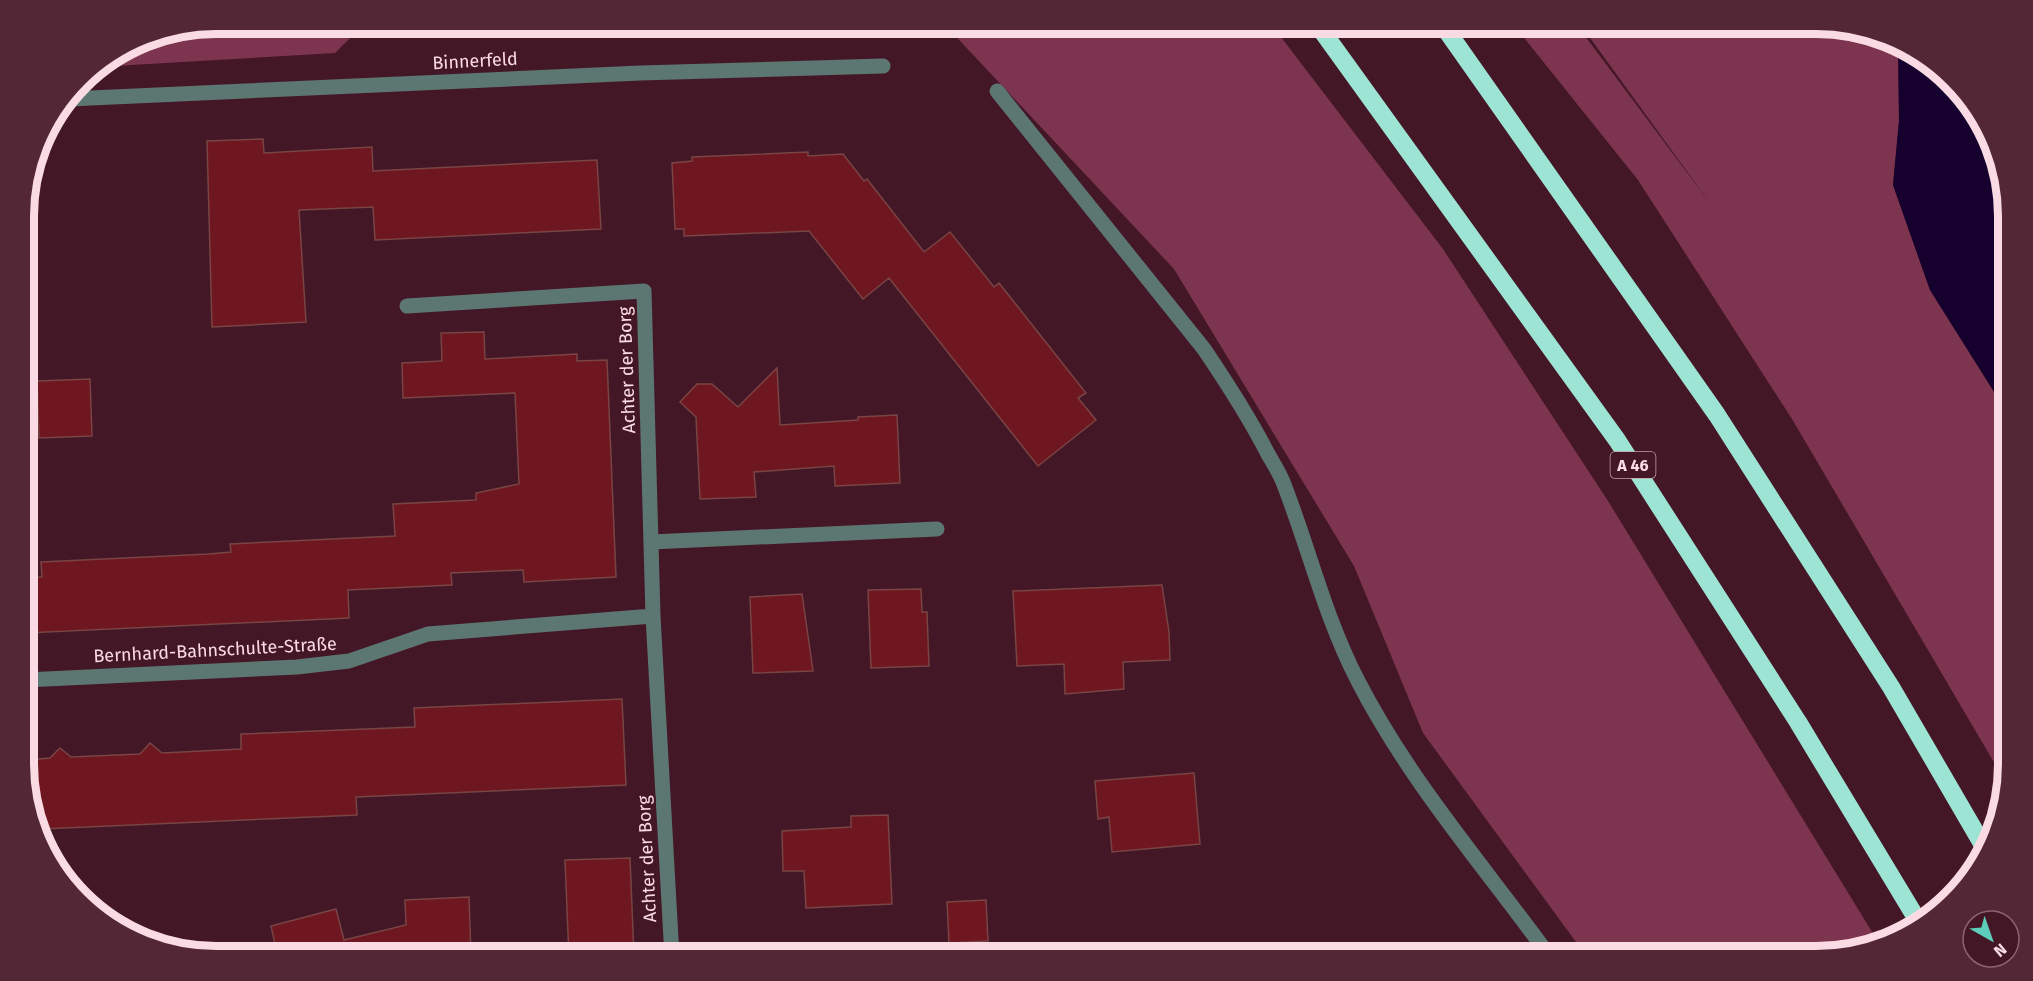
<svg xmlns="http://www.w3.org/2000/svg" width="2033" height="981" viewBox="0 0 2033 981" font-family="'Fira Sans',sans-serif">
<style>
.green{fill:#7d344e}
.water{fill:#15002e}
.building{fill:#6f1721;stroke:#794444;stroke-width:1.5}
.lines{fill:none;stroke-linecap:round;stroke-linejoin:round}
.minor{stroke:#5c7771;stroke-width:15}
.highway{stroke:#9ee4d5;stroke-width:18}
.labels{text-anchor:middle;stroke-width:4.5;stroke-linejoin:round;paint-order:stroke}
.shield{fill:#441727;stroke:#c3a0ab;stroke-width:1.5}
.shield-label{font-size:16px;font-weight:bold;fill:#fadbe3}
.street-label{font-size:18px;fill:#fadbe3;stroke:#441727}
.rim{fill:none;stroke:#fadbe3;stroke-width:8}
</style>
<rect width="100%" height="100%" fill="#441727"/>
<!-- green -->
<path class="green" d="M 217,24 L 364,24 L 335,53 L 97,67 L 143,39 Z
M 949,24 L 1271,24 L 1443,249 L 1608,501 L 1877,940 L 1828,957 L 1587,957 L 1423,733 L 1354,566 L 1174,269 L 947,27 Z
M 1513,24 L 1576,24 L 1712,206 L 1580,24 L 1816,24 L 1898,43 L 1899,121 L 1893,185 L 1930,290 L 2008,414 L 2009,764 L 2005,781 L 1792,419 L 1638,180 Z"/>
<!-- water -->
<path class="water" d="M 1898,43 L 1976,109 L 2007,192 L 2008,414 L 1930,290 L 1893,185 L 1899,121 Z"/>
<!-- building -->
<path class="building" d="M 263,139 L 264,153 L 372,147 L 373,171 L 597,160 L 601,229 L 375,240 L 373,207 L 299,210 L 306,322 L 212,327 L 207,141 Z
M 808,152 L 808,156 L 843,154 L 864,181 L 867,179 L 924,252 L 950,232 L 994,287 L 999,283 L 1086,393 L 1078,398 L 1096,420 L 1038,466 L 889,278 L 863,299 L 809,231 L 684,236 L 684,229 L 675,229 L 672,163 L 692,161 L 692,157 Z
M 484,332 L 485,359 L 577,354 L 577,361 L 607,360 L 616,577 L 524,582 L 523,570 L 451,573 L 452,585 L 348,590 L 349,618 L 25,633 L 25,578 L 42,577 L 41,562 L 209,554 L 231,552 L 230,544 L 395,536 L 393,504 L 476,500 L 476,493 L 519,484 L 515,393 L 403,398 L 402,363 L 442,361 L 441,333 Z
M 777,368 L 780,425 L 858,420 L 858,417 L 897,415 L 900,483 L 835,486 L 834,466 L 754,472 L 756,497 L 700,499 L 696,417 L 680,402 L 697,384 L 712,384 L 738,407 Z
M 90,379 L 92,436 L 39,438 L 37,381 Z
M 1162,585 L 1169,632 L 1170,660 L 1123,662 L 1124,689 L 1065,694 L 1064,664 L 1017,666 L 1013,591 Z
M 921,589 L 922,612 L 927,612 L 929,666 L 871,668 L 868,590 Z
M 802,594 L 813,671 L 753,673 L 750,597 Z
M 622,699 L 626,785 L 356,797 L 357,815 L 42,829 L 26,790 L 26,760 L 50,758 L 60,748 L 71,757 L 140,754 L 150,743 L 162,753 L 241,749 L 241,734 L 415,727 L 414,708 Z
M 1194,773 L 1200,844 L 1112,852 L 1109,817 L 1098,819 L 1095,781 Z
M 888,815 L 892,904 L 806,908 L 804,871 L 783,871 L 782,831 L 851,827 L 851,816 Z
M 630,858 L 634,957 L 569,957 L 565,860 Z
M 469,897 L 471,957 L 278,957 L 271,926 L 336,909 L 344,940 L 406,925 L 405,900 Z
M 986,900 L 988,941 L 949,943 L 947,902 Z"/>
<g class="lines">
<!-- minor -->
<path class="minor" d="M 997,91 L 1204,349 C 1227,383 1249,417 1268,454 C 1273,463 1279,472 1283,482 C 1309,548 1325,618 1358,681 C 1410,782 1484,866 1550,957
M 69,99 L 640,73 L 883,66
M 407,306 L 644,291 L 653,616 L 672,957
M 651,542 L 937,529
M 25,680 L 297,667 L 349,661 L 428,634 L 653,616"/>
<!-- highway -->
<path class="highway" d="M 1317,24 L 1617,440 L 1798,722 L 1921,926
M 1442,24 L 1717,415 L 1891,687 L 1987,852"/>
</g>
<g class="labels">
<!-- shield labels -->
<rect class="shield" x="1610.5" y="452" width="45" height="26" rx="4.5"/>
<g class="shield-label">
<text x="1633" y="471">A 46</text>
</g>
<!-- street labels -->
<g class="street-label">
<text transform="translate(475 61) rotate(-3)" y="6">Binnerfeld</text>
<text transform="translate(627 370) rotate(-92)" y="6">Achter der Borg</text>
<text transform="translate(215 650) rotate(-3)" y="6">Bernhard-Bahnschulte-Straße</text>
<text transform="translate(647 859) rotate(-93)" y="6">Achter der Borg</text>
</g>
</g>
<!-- crop -->
<path d="M0 0H2033V981H0ZM216 34H1816A182 182 0 0 1 1998 216V764A182 182 0 0 1 1816 946H216A182 182 0 0 1 34 764V216A182 182 0 0 1 216 34Z" fill="#532736" fill-rule="evenodd"/>
<path class="rim" d="M216 34H1816A182 182 0 0 1 1998 216V764A182 182 0 0 1 1816 946H216A182 182 0 0 1 34 764V216A182 182 0 0 1 216 34Z"/>
<!-- north arrow -->
<g transform="translate(1991 939) rotate(140)"><circle r="28" fill="#441727" stroke="#8d6572" stroke-width="1.5"/>
<path d="M0-4.5L10 22L0 15L-10 22Z" fill="#5cceba"/>
<text y="-9" font-size="16" font-weight="bold" text-anchor="middle" fill="#fadbe3">N</text>
</g>
</svg>
